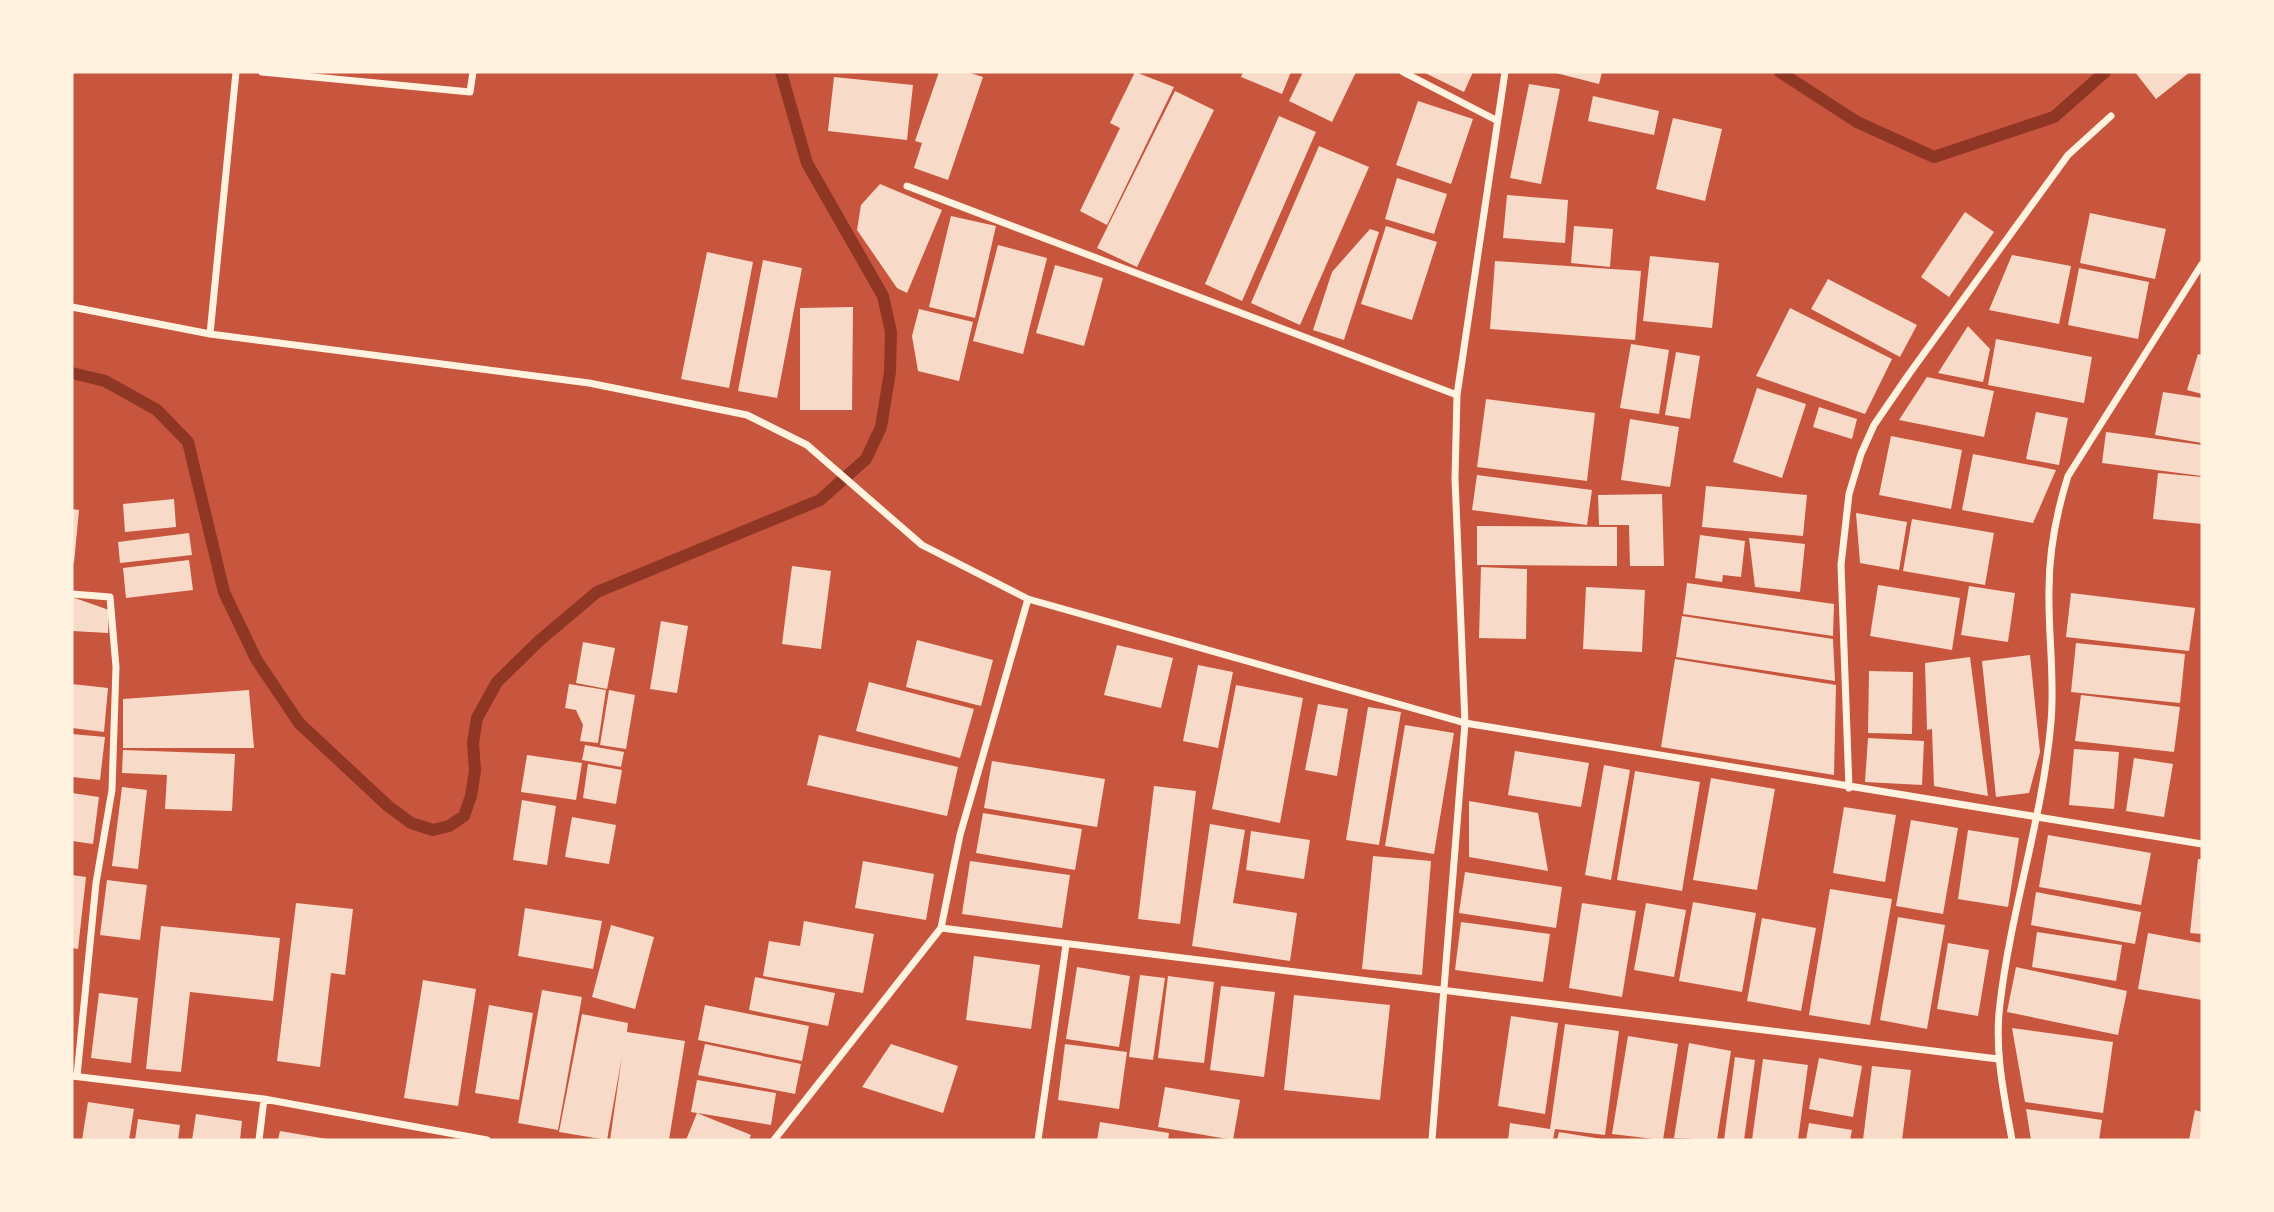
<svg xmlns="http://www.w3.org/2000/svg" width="2274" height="1212" viewBox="0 0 2274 1212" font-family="'Sofia Sans Condensed',sans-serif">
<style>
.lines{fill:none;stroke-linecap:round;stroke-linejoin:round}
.stream{stroke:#8f3625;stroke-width:12}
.building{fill:#f7dbc8}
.minor{stroke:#fff3e0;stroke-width:7}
</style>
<rect width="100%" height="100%" fill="#c8553d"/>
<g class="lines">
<!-- stream -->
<path class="stream" d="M 1780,72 L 1857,122 L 1934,157 L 2054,117 L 2105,72
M 72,373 L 105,381 L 157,410 L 188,442 L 224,592 L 256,659 L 299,723 L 388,806 L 411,823 L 433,830 L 449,826 L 464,816 L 471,796 L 475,771 L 473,743 L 477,718 L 497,682 L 540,640 L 597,592 L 820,500 L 866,459 L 881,427 L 890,372 L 891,332 L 883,296 L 807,163 L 781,72"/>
</g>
<!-- building -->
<path class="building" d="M 939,72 L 967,72 L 983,77 L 948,180 L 914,168 L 922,143 L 915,141 Z
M 1135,72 L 1174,87 L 1107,225 L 1080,211 L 1120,128 L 1110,123 Z
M 1243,72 L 1291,72 L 1282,94 L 1241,77 Z
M 1303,72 L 1356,72 L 1332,122 L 1289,101 Z
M 1423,72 L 1473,72 L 1464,92 Z
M 1552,72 L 1602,72 L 1599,84 Z
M 2135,72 L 2190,72 L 2156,99 Z
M 834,77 L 913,85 L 907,140 L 828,131 Z
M 1529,84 L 1560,89 L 1541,184 L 1510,178 Z
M 1175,91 L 1214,110 L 1137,267 L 1097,248 Z
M 1593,96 L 1659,111 L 1654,135 L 1588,121 Z
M 1418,101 L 1473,119 L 1451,184 L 1396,165 Z
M 1279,116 L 1316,132 L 1242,301 L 1205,284 Z
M 1673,118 L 1722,129 L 1705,201 L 1656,189 Z
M 1319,146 L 1369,167 L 1300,325 L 1251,303 Z
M 1397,178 L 1447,194 L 1434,234 L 1385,219 Z
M 880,184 L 942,210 L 907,293 L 897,288 L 857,230 L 861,205 Z
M 1507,195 L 1568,200 L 1565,243 L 1503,238 Z
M 1965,212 L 1994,232 L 1949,297 L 1921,277 Z
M 2090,213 L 2166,229 L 2155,279 L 2080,263 Z
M 951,216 L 996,226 L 975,318 L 929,307 Z
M 1386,226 L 1437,242 L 1412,320 L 1361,304 Z
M 1574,226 L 1613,229 L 1610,267 L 1571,263 Z
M 1370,229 L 1379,232 L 1344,340 L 1313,330 L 1332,272 Z
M 998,245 L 1047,258 L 1023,354 L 973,341 Z
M 707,252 L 753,262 L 729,388 L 681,379 Z
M 2012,255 L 2071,266 L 2059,324 L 1989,310 Z
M 1650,256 L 1719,263 L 1712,328 L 1643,321 Z
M 763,260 L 802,268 L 777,398 L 738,391 Z
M 1495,261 L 1641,271 L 1635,340 L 1490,329 Z
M 1055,265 L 1103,278 L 1084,346 L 1036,333 Z
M 2079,268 L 2149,282 L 2138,339 L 2068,325 Z
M 1828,279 L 1917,325 L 1900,357 L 1811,309 Z
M 853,307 L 852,410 L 800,410 L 800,308 Z
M 1790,308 L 1892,359 L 1865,414 L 1756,376 Z
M 919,309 L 973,322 L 959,381 L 918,371 L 912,336 Z
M 1968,326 L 1990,349 L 1983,382 L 1938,373 Z
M 1996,339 L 2092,357 L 2084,403 L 1988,385 Z
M 1631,344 L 1669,350 L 1659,414 L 1620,408 Z
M 1676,352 L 1700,356 L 1690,419 L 1665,415 Z
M 2198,354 L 2202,355 L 2202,394 L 2187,390 Z
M 1927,377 L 1994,391 L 1984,437 L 1899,420 Z
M 1757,388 L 1806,404 L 1782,478 L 1733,462 Z
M 2163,392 L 2202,398 L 2202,443 L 2155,435 Z
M 1486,399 L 1595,413 L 1587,481 L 1477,467 Z
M 1819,407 L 1857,419 L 1852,439 L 1813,427 Z
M 2036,412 L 2068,418 L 2059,465 L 2026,459 Z
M 1630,419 L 1679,427 L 1670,487 L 1621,480 Z
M 2106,432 L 2202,445 L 2202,476 L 2102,463 Z
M 1891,436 L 1962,450 L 1951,509 L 1879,495 Z
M 1973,454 L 2056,470 L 2033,523 L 1962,510 Z
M 2158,473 L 2202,477 L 2202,524 L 2153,519 Z
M 1477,475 L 1592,490 L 1587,525 L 1472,510 Z
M 1706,486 L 1807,495 L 1803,536 L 1702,527 Z
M 1662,494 L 1664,566 L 1630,566 L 1629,525 L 1599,525 L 1598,495 Z
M 174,499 L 176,527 L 125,532 L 123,504 Z
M 72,509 L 79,510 L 74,563 L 72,562 Z
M 1856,513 L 1907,522 L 1899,570 L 1860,563 Z
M 1912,519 L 1994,533 L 1985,585 L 1903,571 Z
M 1477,526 L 1617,527 L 1617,566 L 1477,565 Z
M 189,533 L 192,555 L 120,563 L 118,542 Z
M 1700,535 L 1745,541 L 1741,577 L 1723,575 L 1722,582 L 1695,578 Z
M 1749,538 L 1805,544 L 1800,592 L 1755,587 Z
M 189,560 L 193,590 L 126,598 L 123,568 Z
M 792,566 L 831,571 L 821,649 L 782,644 Z
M 1481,567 L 1527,569 L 1526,639 L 1479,638 Z
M 1687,583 L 1834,604 L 1833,636 L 1683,614 Z
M 1878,585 L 1960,598 L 1952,650 L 1870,636 Z
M 1969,586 L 2015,593 L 2008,642 L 1961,635 Z
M 1586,587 L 1645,590 L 1642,652 L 1583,649 Z
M 2071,593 L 2195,608 L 2189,651 L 2066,637 Z
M 72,597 L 109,610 L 108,633 L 72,631 Z
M 1682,616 L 1833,639 L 1835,681 L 1676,657 Z
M 661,621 L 688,626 L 677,693 L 650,689 Z
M 917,640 L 993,660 L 981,706 L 906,687 Z
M 583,642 L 615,648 L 607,689 L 576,683 Z
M 2076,643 L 2185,654 L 2180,703 L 2071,692 Z
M 1117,645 L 1173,658 L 1161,708 L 1104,695 Z
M 2030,655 L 2040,752 L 2029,793 L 1996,797 L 1982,661 Z
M 1970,657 L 1988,796 L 1934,786 L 1932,729 L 1927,730 L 1925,663 Z
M 1675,659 L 1836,685 L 1834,775 L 1661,747 Z
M 1198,665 L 1233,672 L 1218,748 L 1183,741 Z
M 1869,671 L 1913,672 L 1912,734 L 1868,733 Z
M 869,682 L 974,709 L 960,758 L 856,731 Z
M 72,684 L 108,688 L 104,732 L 72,728 Z
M 569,684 L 606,690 L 598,743 L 580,741 L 583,725 L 576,710 L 565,708 Z
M 1236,685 L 1303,698 L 1280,823 L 1212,809 Z
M 249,690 L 254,748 L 123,748 L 123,699 Z
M 609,690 L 635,695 L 626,749 L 600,745 Z
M 2081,695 L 2180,707 L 2174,752 L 2075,741 Z
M 1318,704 L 1348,709 L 1337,776 L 1305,770 Z
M 1368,707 L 1401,712 L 1379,845 L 1346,840 Z
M 1405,725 L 1454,733 L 1434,854 L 1385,846 Z
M 72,734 L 105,737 L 100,780 L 72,777 Z
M 819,735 L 958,767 L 947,816 L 807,785 Z
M 1868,738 L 1924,741 L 1922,785 L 1865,782 Z
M 585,745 L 624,752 L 621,767 L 582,760 Z
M 2074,749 L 2119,752 L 2114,809 L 2069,805 Z
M 123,750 L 235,754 L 232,811 L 165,809 L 167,775 L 122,773 Z
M 1515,751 L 1589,763 L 1581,807 L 1508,795 Z
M 527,755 L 582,763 L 576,800 L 521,792 Z
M 2134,758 L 2173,764 L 2164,817 L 2126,811 Z
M 992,761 L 1105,779 L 1097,827 L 984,808 Z
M 588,764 L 622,770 L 616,804 L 583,798 Z
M 1604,765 L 1630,770 L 1611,880 L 1585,875 Z
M 1635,771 L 1700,782 L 1682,891 L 1617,880 Z
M 1711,778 L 1775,789 L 1757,890 L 1693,880 Z
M 1154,786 L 1196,791 L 1180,924 L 1138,919 Z
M 122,787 L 147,790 L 138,869 L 112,866 Z
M 72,793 L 99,797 L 93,844 L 72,841 Z
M 522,800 L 556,806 L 547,865 L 513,860 Z
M 1469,801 L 1538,813 L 1548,871 L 1469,857 Z
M 1844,807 L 1896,815 L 1885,882 L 1833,873 Z
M 983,813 L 1082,829 L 1075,870 L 976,853 Z
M 572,817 L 616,825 L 609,864 L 565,857 Z
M 1911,820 L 1958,828 L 1943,914 L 1896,906 Z
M 1210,824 L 1245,830 L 1233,903 L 1297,913 L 1290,961 L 1192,946 Z
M 1968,830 L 2019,838 L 2008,907 L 1958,899 Z
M 1251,831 L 1310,840 L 1304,879 L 1246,870 Z
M 2048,835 L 2151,853 L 2141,905 L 2039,887 Z
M 1373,856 L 1431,861 L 1422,975 L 1362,969 Z
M 2198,859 L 2202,859 L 2202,934 L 2190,933 Z
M 863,861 L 934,874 L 926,920 L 855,908 Z
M 970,861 L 1070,875 L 1062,928 L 962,914 Z
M 1465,872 L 1562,887 L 1556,928 L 1459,913 Z
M 72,875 L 86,877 L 78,949 L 72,948 Z
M 107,880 L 147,885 L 140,940 L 100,935 Z
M 1830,889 L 1892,899 L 1870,1025 L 1809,1015 Z
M 2036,892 L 2141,912 L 2135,944 L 2031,925 Z
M 1693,902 L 1756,913 L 1742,992 L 1679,981 Z
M 296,903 L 353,909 L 345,975 L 331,973 L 320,1067 L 277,1061 Z
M 1582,903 L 1636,911 L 1622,997 L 1569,988 Z
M 1646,903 L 1686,910 L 1674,977 L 1634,970 Z
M 525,908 L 602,921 L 593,969 L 518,956 Z
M 1898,917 L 1945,925 L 1927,1029 L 1880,1020 Z
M 1762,918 L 1816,928 L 1801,1011 L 1747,1001 Z
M 804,921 L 874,934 L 863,993 L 763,976 L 769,941 L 800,946 Z
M 1461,922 L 1550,934 L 1543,982 L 1455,970 Z
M 611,925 L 654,937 L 635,1009 L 592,997 Z
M 161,926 L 280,938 L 273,1001 L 190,992 L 181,1072 L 146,1069 Z
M 2037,932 L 2122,945 L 2116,981 L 2032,967 Z
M 2148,933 L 2202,943 L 2202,1000 L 2138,989 Z
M 1948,943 L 1989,950 L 1978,1016 L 1937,1009 Z
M 974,956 L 1040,965 L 1031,1029 L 966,1020 Z
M 1077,967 L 1130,976 L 1119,1047 L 1066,1039 Z
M 2016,967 L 2127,991 L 2118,1035 L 2007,1012 Z
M 1140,975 L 1165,978 L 1153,1060 L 1129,1057 Z
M 1168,976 L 1214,982 L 1204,1063 L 1158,1058 Z
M 755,977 L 835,993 L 828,1026 L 749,1010 Z
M 423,980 L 476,989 L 458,1106 L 404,1098 Z
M 1221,986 L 1275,992 L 1264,1077 L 1210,1070 Z
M 542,990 L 582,997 L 558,1130 L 518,1123 Z
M 99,993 L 138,998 L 131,1063 L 91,1058 Z
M 1294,995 L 1390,1005 L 1380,1100 L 1284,1090 Z
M 489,1005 L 533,1013 L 519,1100 L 475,1093 Z
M 705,1005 L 809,1026 L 802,1061 L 698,1040 Z
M 582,1014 L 628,1023 L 627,1032 L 685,1041 L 669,1140 L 610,1140 L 622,1056 L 607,1140 L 559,1132 Z
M 1511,1016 L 1558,1023 L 1545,1114 L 1498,1106 Z
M 1565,1024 L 1619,1031 L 1605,1135 L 1555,1129 L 1553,1140 L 1508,1140 L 1510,1123 L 1550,1129 Z
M 2012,1028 L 2113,1042 L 2103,1113 L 2025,1102 Z
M 1628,1036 L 1678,1044 L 1663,1140 L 1612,1134 Z
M 1689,1043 L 1731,1051 L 1717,1140 L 1674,1138 Z
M 705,1044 L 801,1064 L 795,1094 L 698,1075 Z
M 891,1044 L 958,1066 L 943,1113 L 862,1087 Z
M 1065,1044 L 1127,1052 L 1119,1109 L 1058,1100 Z
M 1735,1057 L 1755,1060 L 1744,1140 L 1724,1140 Z
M 1819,1058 L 1862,1066 L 1853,1117 L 1809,1109 Z
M 1763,1059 L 1808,1065 L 1798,1140 L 1752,1140 Z
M 1872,1066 L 1911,1070 L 1902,1140 L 1863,1140 Z
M 697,1080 L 776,1093 L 771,1125 L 691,1112 Z
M 1165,1087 L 1240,1100 L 1233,1140 L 1158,1127 Z
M 88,1102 L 134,1109 L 129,1140 L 82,1140 Z
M 2026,1109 L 2102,1120 L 2099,1140 L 2031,1140 Z
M 2195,1110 L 2202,1112 L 2202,1140 L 2189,1140 Z
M 697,1113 L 751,1135 L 749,1140 L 686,1140 Z
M 196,1114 L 242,1121 L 240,1140 L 192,1140 Z
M 138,1119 L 180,1125 L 178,1140 L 135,1140 Z
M 1100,1122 L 1169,1133 L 1168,1140 L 1097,1140 Z
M 1809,1123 L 1852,1130 L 1850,1140 L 1806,1140 Z
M 280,1131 L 327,1139 L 327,1140 L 278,1140 Z
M 1559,1132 L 1602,1139 L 1601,1140 L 1557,1140 Z"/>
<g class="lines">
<!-- minor -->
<path class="minor" d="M 262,72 L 470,92 L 473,72
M 1403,72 L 1496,120
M 907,186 L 1457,395
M 72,307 L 210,334 L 589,383 L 747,415 L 807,445 L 922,545 L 1028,599 L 1465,723 L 2202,844
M 210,334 L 236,72
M 72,594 L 110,597 L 116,667 L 112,790 L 96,883 L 77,1076
M 1849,788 L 1841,565 L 1849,494 L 1861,454 L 1874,425 L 1909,374 L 2068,155 L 2111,116
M 941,928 L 1998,1059
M 72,1076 L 264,1099 L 487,1140
M 259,1140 L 264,1099
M 774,1140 L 941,928 L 960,835 L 1028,599
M 1038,1140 L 1066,945
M 1432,1140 L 1465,723 L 1455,479 L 1457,395 L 1505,72
M 2012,1140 C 2004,1095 1994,1050 2000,1004 C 2011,909 2043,817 2051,722 C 2055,678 2048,634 2049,590 C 2049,550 2056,514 2068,476 L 2202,264"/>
</g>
<!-- border -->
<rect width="2274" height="1212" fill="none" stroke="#fff3e0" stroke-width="147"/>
</svg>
